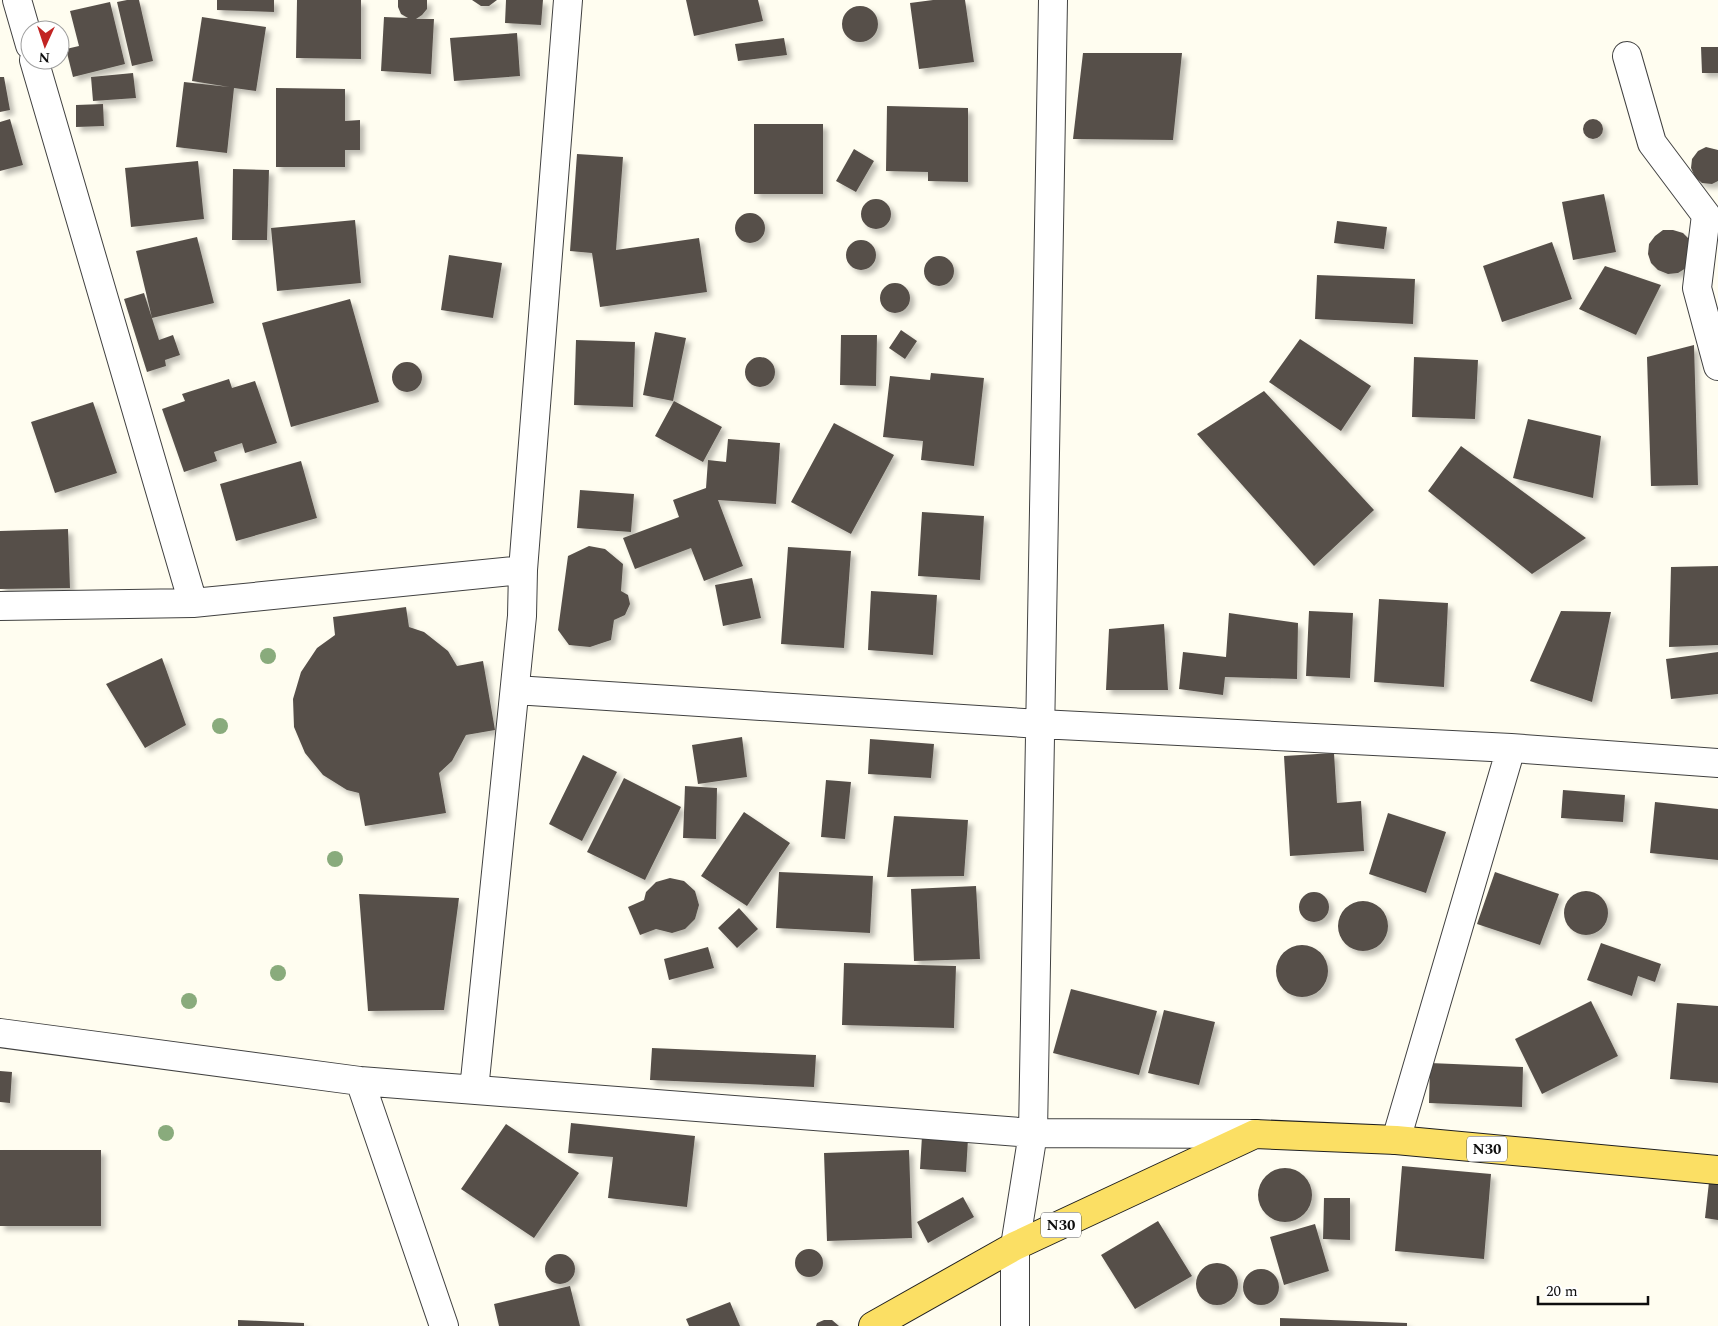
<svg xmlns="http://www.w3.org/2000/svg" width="1718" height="1326" viewBox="0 0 1718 1326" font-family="Spectral,serif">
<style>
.building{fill:#57504a;filter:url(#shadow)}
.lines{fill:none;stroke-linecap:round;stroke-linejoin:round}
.street-casing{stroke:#414141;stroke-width:30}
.primary-casing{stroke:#1f1f1f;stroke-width:30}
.street{stroke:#fff;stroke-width:28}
.primary{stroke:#fbdf64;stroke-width:28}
.tree{fill:#89ab7c}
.labels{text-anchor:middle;stroke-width:5;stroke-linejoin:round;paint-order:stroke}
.shield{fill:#fff;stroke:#565656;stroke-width:1}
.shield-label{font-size:15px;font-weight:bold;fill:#0e0e0e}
</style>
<defs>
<filter id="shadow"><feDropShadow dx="4.5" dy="4.5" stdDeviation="2.5" flood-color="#0004"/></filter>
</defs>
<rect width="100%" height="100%" fill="#fffdf0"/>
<!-- building -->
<path class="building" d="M 127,0 L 139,0 L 153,61 L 132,66 L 117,2 Z
M 217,0 L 274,0 L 274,12 L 217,10 Z
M 297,0 L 361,0 L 361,59 L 296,58 Z
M 398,0 L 427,0 L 427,9 L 422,15 L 416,19 L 434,19 L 431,74 L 381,71 L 384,17 L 408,18 L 401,14 L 398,7 Z
M 472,0 L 497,0 L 489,6 L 481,6 Z
M 506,0 L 543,0 L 541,25 L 505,23 Z
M 686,0 L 758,0 L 763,21 L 694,36 Z
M 933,0 L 965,0 L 974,62 L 919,69 L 910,3 Z
M 110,2 L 125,64 L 73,77 L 66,49 L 79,46 L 70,11 Z
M842 24a18 18 0 1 1 36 0a18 18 0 1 1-36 0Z
M 202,17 L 266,27 L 256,91 L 234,88 L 227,153 L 176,147 L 184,82 L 229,87 L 192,81 Z
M 517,33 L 520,76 L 454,81 L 450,38 Z
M 784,38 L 787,55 L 738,61 L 735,44 Z
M 1701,47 L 1718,47 L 1718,73 L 1702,73 Z
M 1083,53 L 1182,53 L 1173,140 L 1073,139 Z
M 133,73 L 136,98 L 93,101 L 91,77 Z
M 0,77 L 4,77 L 10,110 L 0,112 Z
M 276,88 L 345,89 L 345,121 L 360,120 L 360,150 L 345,150 L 345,167 L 276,167 Z
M 103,104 L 104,126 L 76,127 L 76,105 Z
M 887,106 L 968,108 L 968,182 L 928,181 L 928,172 L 886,171 Z
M 10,119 L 23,165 L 0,171 L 0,122 Z
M1583 129a10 10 0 1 1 20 0a10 10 0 1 1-20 0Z
M 754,124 L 823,124 L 823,194 L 754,194 Z
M 1706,147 L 1718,150 L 1718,181 L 1712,184 L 1702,183 L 1695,177 L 1691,168 L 1692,159 L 1698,151 Z
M 854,149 L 874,161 L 856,192 L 836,181 Z
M 577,154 L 623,157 L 616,250 L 699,238 L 707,292 L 600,307 L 592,253 L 570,251 Z
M 198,161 L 204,219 L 131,227 L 125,168 Z
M 233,169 L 269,170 L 267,240 L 232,240 Z
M 1604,194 L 1616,252 L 1573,260 L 1562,202 Z
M861 214a15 15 0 1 1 30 0a15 15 0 1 1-30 0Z
M735 228a15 15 0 1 1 30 0a15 15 0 1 1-30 0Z
M 355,220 L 361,283 L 277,291 L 271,228 Z
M 1337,221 L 1387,227 L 1384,249 L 1334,243 Z
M 1663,230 L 1673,230 L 1683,233 L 1690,240 L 1686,268 L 1678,273 L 1668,274 L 1658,270 L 1651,263 L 1648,254 L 1649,244 L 1655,236 Z
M 197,237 L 214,303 L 152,318 L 136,251 Z
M846 255a15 15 0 1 1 30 0a15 15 0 1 1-30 0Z
M 1552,242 L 1572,299 L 1502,322 L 1483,266 Z
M 449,255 L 502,263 L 493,318 L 441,310 Z
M924 271a15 15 0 1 1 30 0a15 15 0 1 1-30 0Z
M 1605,266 L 1661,285 L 1636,335 L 1579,309 Z
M 1317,275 L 1415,279 L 1413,324 L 1315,319 Z
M880 298a15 15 0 1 1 30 0a15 15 0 1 1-30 0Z
M 144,293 L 159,340 L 173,335 L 180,355 L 165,360 L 166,366 L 147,372 L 124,299 Z
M 350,299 L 379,402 L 291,427 L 262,323 Z
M 901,330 L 917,341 L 905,359 L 889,348 Z
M 655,332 L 686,338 L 673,401 L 643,395 Z
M 841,335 L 877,335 L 876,386 L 840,385 Z
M 1300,339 L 1371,386 L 1341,431 L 1269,382 Z
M 576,340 L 635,342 L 633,407 L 574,405 Z
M 1694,345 L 1698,485 L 1651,486 L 1647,357 Z
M 1414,357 L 1478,360 L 1475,419 L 1412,417 Z
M745 372a15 15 0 1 1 30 0a15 15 0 1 1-30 0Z
M392 377a15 15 0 1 1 30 0a15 15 0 1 1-30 0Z
M 931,373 L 984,378 L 974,466 L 921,460 L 923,441 L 883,437 L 890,376 L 930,380 Z
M 229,379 L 232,388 L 255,381 L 277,443 L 245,453 L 242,443 L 214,452 L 217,461 L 184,472 L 162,409 L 185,401 L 182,394 Z
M 1264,391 L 1374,510 L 1314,566 L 1197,434 Z
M 674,401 L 722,427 L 703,462 L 655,436 Z
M 93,402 L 117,473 L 55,493 L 31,422 Z
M 1528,419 L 1601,436 L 1593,498 L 1513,478 Z
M 834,423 L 894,455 L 851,534 L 791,502 Z
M 728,439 L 780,443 L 776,504 L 718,500 L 743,566 L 704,581 L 691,548 L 635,569 L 623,538 L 679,517 L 673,500 L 706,488 L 708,460 L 726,462 Z
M 1461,446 L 1586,538 L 1532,574 L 1428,491 Z
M 301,461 L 317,518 L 236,541 L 220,484 Z
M 580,490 L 634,494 L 631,532 L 577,528 Z
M 922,512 L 984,516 L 980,580 L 918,576 Z
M 68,529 L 70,588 L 0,589 L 0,531 Z
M 589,546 L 605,549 L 623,564 L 621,591 L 628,595 L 630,604 L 625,615 L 614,620 L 611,640 L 590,647 L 569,645 L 558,630 L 568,556 Z
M 788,547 L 851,551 L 844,648 L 781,644 Z
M 1718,566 L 1718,645 L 1669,647 L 1671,567 Z
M 752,578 L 761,618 L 723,626 L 715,585 Z
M 871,591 L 937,595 L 933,655 L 868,650 Z
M 1379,599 L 1448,603 L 1444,687 L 1374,682 Z
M 406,607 L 409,627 L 424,632 L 448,651 L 457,666 L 483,661 L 495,730 L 466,735 L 452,761 L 439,773 L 446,813 L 365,826 L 359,793 L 347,790 L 323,775 L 305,753 L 294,727 L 293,699 L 301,672 L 317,648 L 335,635 L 333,617 Z
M 1309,611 L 1353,613 L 1350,678 L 1306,676 Z
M 1561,611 L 1611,612 L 1592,702 L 1530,681 Z
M 1229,613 L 1298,623 L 1297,679 L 1225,677 L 1223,695 L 1179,689 L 1183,652 L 1226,657 Z
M 1164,624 L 1168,690 L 1106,690 L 1109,629 Z
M 1718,652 L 1718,694 L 1671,699 L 1666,659 Z
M 162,658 L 186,725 L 145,748 L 106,684 Z
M 742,737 L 747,777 L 698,784 L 692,745 Z
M 870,739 L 934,744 L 931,778 L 868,774 Z
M 1334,753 L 1337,803 L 1361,801 L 1364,851 L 1290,856 L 1284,756 Z
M 583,755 L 617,772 L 582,841 L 549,824 Z
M 624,778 L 681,807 L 645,880 L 587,852 Z
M 826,780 L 851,782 L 845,839 L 821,837 Z
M 685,786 L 717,788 L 716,839 L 683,838 Z
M 1563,790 L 1625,795 L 1623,822 L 1561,818 Z
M 1655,802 L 1718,809 L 1718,860 L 1650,853 Z
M 744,812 L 790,843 L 747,906 L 701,876 Z
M 1388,813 L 1446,832 L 1426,893 L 1369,874 Z
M 894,816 L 968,820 L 964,876 L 887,877 Z
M 779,872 L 873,876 L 870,933 L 776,928 Z
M 1495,872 L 1559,894 L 1540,945 L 1477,924 Z
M 670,878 L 684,881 L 695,891 L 699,905 L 695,919 L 685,929 L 672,933 L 656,929 L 640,935 L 628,907 L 644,900 L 646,892 L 656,882 Z
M 976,886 L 980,959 L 914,961 L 911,889 Z
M1564 913a22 22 0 1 1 44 0a22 22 0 1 1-44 0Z
M1299 907a15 15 0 1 1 30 0a15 15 0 1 1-30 0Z
M 359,894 L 459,898 L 444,1010 L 368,1011 Z
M1338 926a25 25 0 1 1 50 0a25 25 0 1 1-50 0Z
M 739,908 L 758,929 L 737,948 L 718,928 Z
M 1601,943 L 1661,964 L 1655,982 L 1638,976 L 1632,996 L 1587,980 Z
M1276 971a26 26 0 1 1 52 0a26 26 0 1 1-52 0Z
M 708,947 L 714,968 L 669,980 L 664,959 Z
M 844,963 L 956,966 L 954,1028 L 842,1025 Z
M 1071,989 L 1157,1011 L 1139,1075 L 1053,1053 Z
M 1591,1001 L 1618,1056 L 1542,1094 L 1515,1039 Z
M 1677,1003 L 1718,1006 L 1718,1083 L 1670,1079 Z
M 1164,1010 L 1215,1022 L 1199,1085 L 1148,1073 Z
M 652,1048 L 816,1055 L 814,1087 L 650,1080 Z
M 1430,1063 L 1523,1067 L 1522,1107 L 1429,1103 Z
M 0,1071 L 12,1072 L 10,1103 L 0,1102 Z
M 571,1123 L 695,1136 L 687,1207 L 608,1198 L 613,1157 L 568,1153 Z
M 506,1124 L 579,1173 L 534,1238 L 461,1189 Z
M 922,1136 L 968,1139 L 966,1172 L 920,1169 Z
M 0,1150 L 101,1150 L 101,1226 L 0,1226 Z
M 909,1150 L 912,1238 L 827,1241 L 824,1153 Z
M 1402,1166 L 1491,1174 L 1484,1259 L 1395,1251 Z
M1258 1195a27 27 0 1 1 54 0a27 27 0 1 1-54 0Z
M 1709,1182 L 1718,1184 L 1718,1220 L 1705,1218 Z
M 963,1197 L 974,1217 L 928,1243 L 917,1222 Z
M 1324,1198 L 1350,1198 L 1350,1240 L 1323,1239 Z
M 1158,1221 L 1192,1276 L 1135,1309 L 1101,1255 Z
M 1315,1224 L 1329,1271 L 1284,1285 L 1270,1237 Z
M795 1263a14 14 0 1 1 28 0a14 14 0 1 1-28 0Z
M545 1269a15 15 0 1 1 30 0a15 15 0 1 1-30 0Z
M1196 1284a21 21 0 1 1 42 0a21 21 0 1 1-42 0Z
M1243 1287a18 18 0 1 1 36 0a18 18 0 1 1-36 0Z
M 570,1286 L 580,1326 L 499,1326 L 494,1304 Z
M 730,1302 L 740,1326 L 689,1326 L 686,1319 Z
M 1280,1318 L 1407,1323 L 1407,1326 L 1280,1326 Z
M 238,1320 L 304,1323 L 304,1326 L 238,1326 Z
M 824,1320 L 832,1320 L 839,1326 L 816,1326 L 817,1323 Z"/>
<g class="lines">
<defs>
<path id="street" d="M 17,0 L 30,45
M 1627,56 L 1652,143 L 1706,215 L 1697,288 L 1718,366
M 34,60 L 193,603
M 0,606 L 193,603 L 523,570
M 515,690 L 1040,724 L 1511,748 L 1718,763
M 0,1033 L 360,1081 L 1033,1133 L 1255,1134
M 360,1081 L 444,1326
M 474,1090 L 522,616 L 523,570 L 568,0
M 1396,1140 L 1511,748
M 1015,1326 L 1015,1246 L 1033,1133 L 1053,0"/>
<path id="primary" d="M 873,1326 L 1015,1246 L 1255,1134 L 1396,1140 L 1718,1170"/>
</defs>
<!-- street casing -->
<use href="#street" class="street-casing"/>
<!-- primary casing -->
<use href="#primary" class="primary-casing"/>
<!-- street -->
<use href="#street" class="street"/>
<!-- primary -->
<use href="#primary" class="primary"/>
</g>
<!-- trees -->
<g class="tree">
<circle cx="268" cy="656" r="8"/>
<circle cx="220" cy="726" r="8"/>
<circle cx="335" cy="859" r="8"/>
<circle cx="278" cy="973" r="8"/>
<circle cx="189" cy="1001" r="8"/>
<circle cx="166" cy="1133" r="8"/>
</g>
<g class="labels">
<!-- shield labels -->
<g class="shield">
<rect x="1467" y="1136.5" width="40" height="25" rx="4"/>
<rect x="1041" y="1212.5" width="40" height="25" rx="4"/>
</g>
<g class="shield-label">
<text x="1487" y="1154">N30</text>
<text x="1061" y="1230">N30</text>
</g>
</g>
<!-- north arrow -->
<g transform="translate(45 45) rotate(183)"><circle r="24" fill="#ffffff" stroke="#9f9f9f"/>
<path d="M0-4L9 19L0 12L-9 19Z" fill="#c22423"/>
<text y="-8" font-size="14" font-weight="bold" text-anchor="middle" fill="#0e0e0e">N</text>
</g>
<!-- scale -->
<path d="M1538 1296v8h110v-8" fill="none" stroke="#0e0e0e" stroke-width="2.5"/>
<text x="1546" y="1296" font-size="15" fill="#0e0e0e" stroke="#ffffff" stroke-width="4" paint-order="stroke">20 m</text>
</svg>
